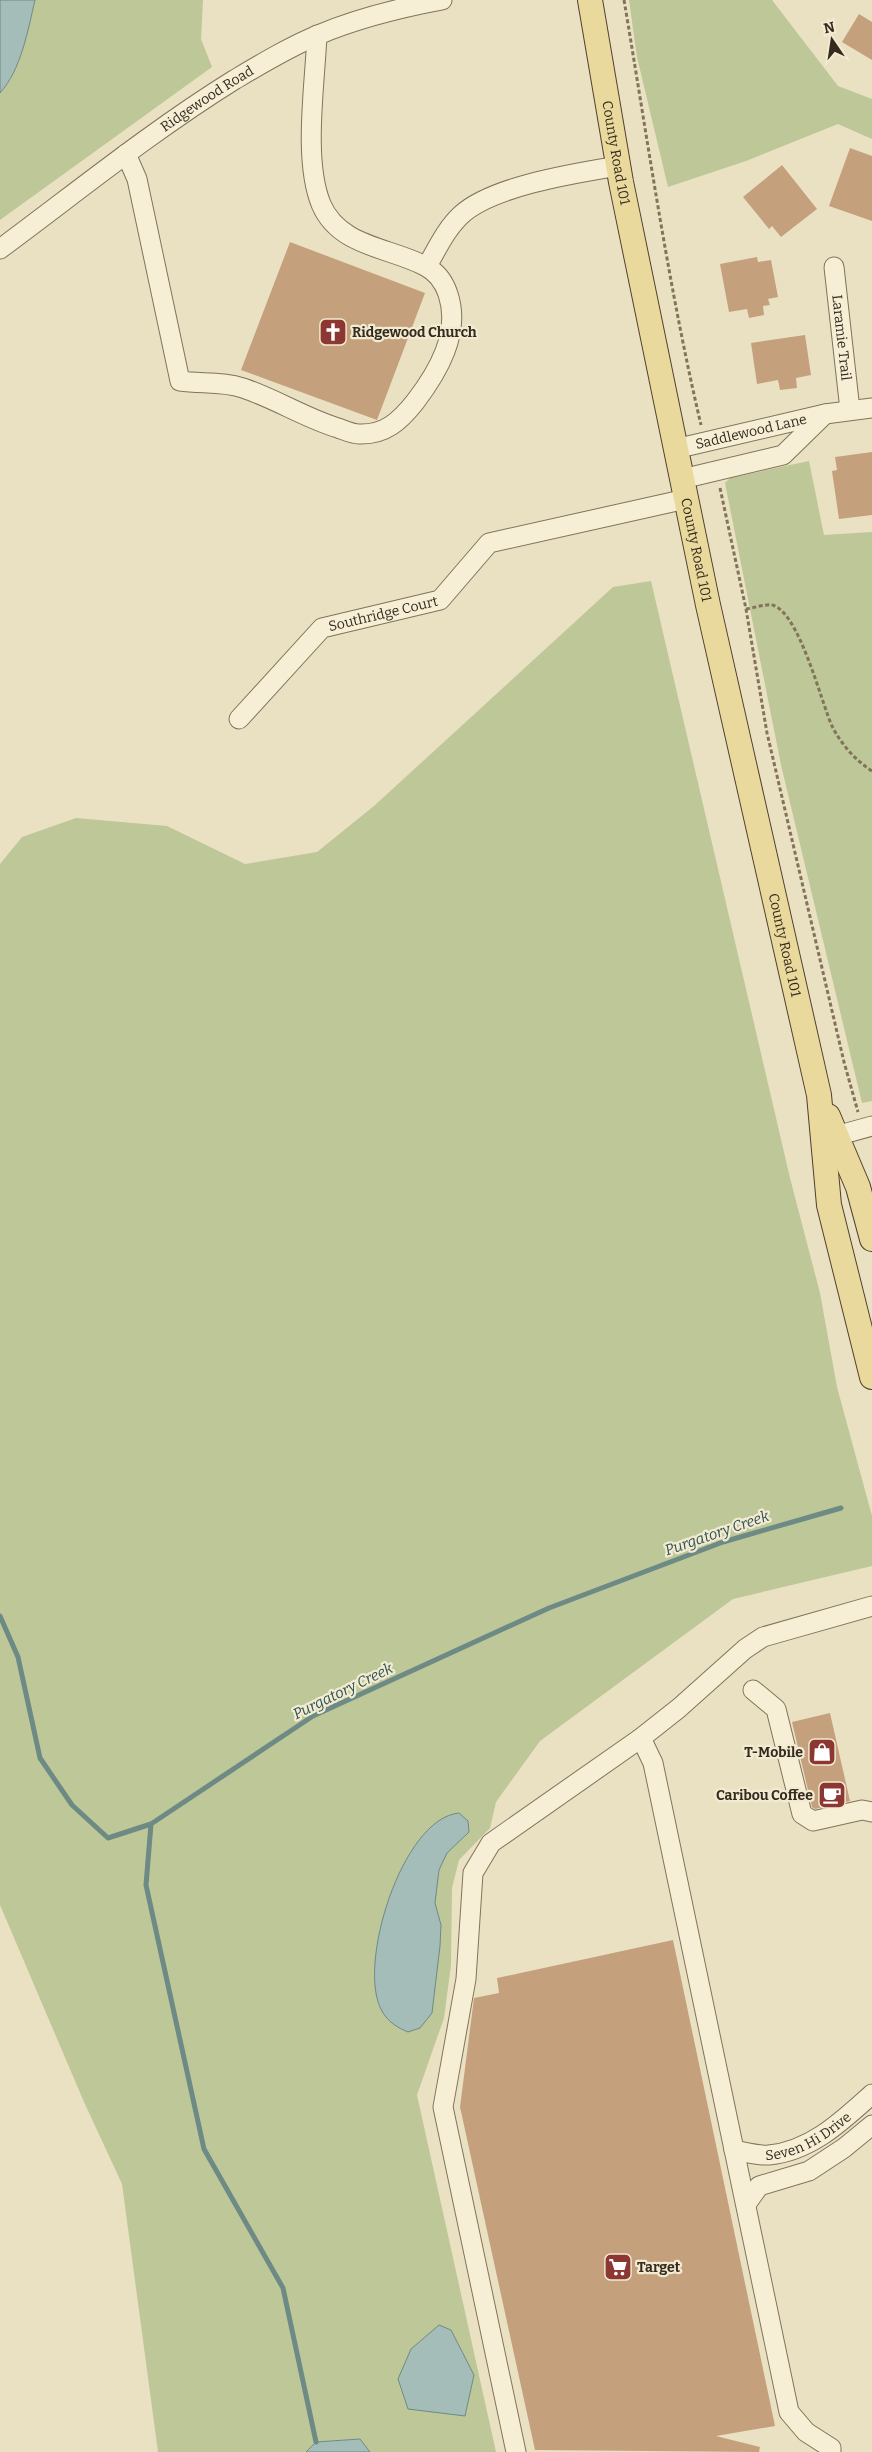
<svg xmlns="http://www.w3.org/2000/svg" width="872" height="2452" viewBox="0 0 872 2452" font-family="Bitter,serif">
<style>
.green{fill:#bec798}
.water{fill:#a5bdb8;stroke:#6d8a85}
.lines{fill:none;stroke-linecap:round;stroke-linejoin:round}
.stream{stroke:#6d8a85;stroke-width:5}
.building{fill:#c5a07c}
.minor-casing{stroke:#82735b;stroke-width:21}
.major-casing{stroke:#50412f;stroke-width:26}
.path{stroke:#82735b;stroke-width:3;stroke-dasharray:4 2.5;stroke-linecap:butt}
.minor{stroke:#f6eed5;stroke-width:19}
.major{stroke:#ead99d;stroke-width:24}
.labels{text-anchor:middle;stroke-width:4.5;stroke-linejoin:round;paint-order:stroke}
.street-label{font-size:14px;fill:#342a1e;stroke:#f2ebd2}
.poi-label{font-size:14px;font-weight:bold;fill:#342a1e;stroke:#f2ebd2;text-anchor:start}
.water-label{font-size:15px;font-style:italic;fill:#2f5252;stroke:#f2ebd2}
</style>
<rect width="100%" height="100%" fill="#eae1c3"/>
<!-- green -->
<path class="green" d="M 35,0 L 203,0 L 201,39 L 212,67 L 0,220 L 0,93 C 21,69 28,30 35,0 Z
M 629,0 L 772,0 L 838,86 L 872,99 L 872,139 L 838,124 L 746,161 L 668,187 L 637,57 Z
M 809,461 L 824,535 L 872,532 L 872,1101 L 862,1103 L 781,765 L 725,483 L 730,478 Z
M 651,581 L 790,1178 L 820,1293 L 837,1387 L 872,1516 L 872,1566 L 733,1599 L 540,1741 L 496,1802 L 490,1828 L 459,1860 L 452,1888 L 451,1965 L 444,2018 L 417,2095 L 496,2452 L 370,2452 L 360,2439 L 316,2442 L 306,2452 L 158,2452 L 122,2184 L 84,2102 L 0,1905 L 0,864 L 22,837 L 76,818 L 167,826 L 245,864 L 317,852 L 374,806 L 613,587 Z"/>
<!-- water -->
<path class="water" d="M 0,0 L 35,0 C 28,30 21,70 0,93 Z
M 459,1813 L 468,1821 L 469,1832 L 447,1853 L 439,1870 L 435,1903 L 441,1925 L 440,1946 L 432,2013 L 420,2028 L 408,2032 C 398,2028 388,2022 382,2011 C 356,1967 402,1818 459,1813 Z
M 439,2325 L 451,2330 L 474,2375 L 465,2416 L 408,2409 L 398,2379 L 411,2349 Z
M 360,2439 L 370,2452 L 306,2452 L 316,2442 Z"/>
<g class="lines">
<!-- stream -->
<path class="stream" d="M 0,1616 L 18,1657 L 40,1758 L 72,1805 L 108,1838 L 151,1824 L 313,1716 L 549,1608 L 723,1542 L 841,1508
M 151,1824 L 146,1885 L 204,2149 L 283,2288 L 316,2442"/>
</g>
<!-- building -->
<path class="building" d="M 859,14 L 872,22 L 872,60 L 842,42 Z
M 850,148 L 872,156 L 872,221 L 829,206 Z
M 782,165 L 817,209 L 781,237 L 772,226 L 769,229 L 743,197 Z
M 290,242 L 425,293 L 377,420 L 241,370 Z
M 757,257 L 758,262 L 771,260 L 778,297 L 768,299 L 770,305 L 763,306 L 764,315 L 749,318 L 747,309 L 729,312 L 720,264 Z
M 805,335 L 811,375 L 796,378 L 797,388 L 780,390 L 778,380 L 757,384 L 751,343 Z
M 872,452 L 872,515 L 839,519 L 832,471 L 837,470 L 835,457 Z
M 830,1713 L 850,1801 L 815,1809 L 812,1807 L 792,1722 Z
M 673,1940 L 775,2426 L 716,2436 L 760,2447 L 759,2452 L 535,2450 L 460,2107 L 474,1998 L 499,1993 L 497,1978 Z"/>
<g class="lines">
<defs>
<g id="minor">
<path d="M 126,154 L 137,179 L 180,381 C 201,384 223,381 243,388 C 276,399 305,418 338,428 C 344,430 352,434 359,434 C 385,435 400,421 415,402 C 438,372 461,333 448,294 C 444,282 437,272 425,266 C 389,247 339,247 321,204 C 303,160 315,84 317,35"/>
<path id="s1" d="M 0,249 C 77,192 152,131 234,80 C 261,64 289,47 318,35 C 358,18 399,8 442,0"/>
<path d="M 427,266 C 437,249 446,229 461,215 C 492,186 576,173 618,166"/>
<path id="s2" d="M 834,267 L 850,410"/>
<path id="s3" d="M 675,449 L 825,414 L 872,408"/>
<path d="M 682,479 L 783,455 L 825,414"/>
<path id="s4" d="M 239,719 L 322,628 L 440,600 L 489,543 L 686,499"/>
<path d="M 825,1139 L 872,1126"/>
<path d="M 753,1690 L 776,1709 L 802,1814 L 813,1821 L 862,1810 L 872,1812"/>
<path d="M 641,1738 L 653,1763 L 789,2412 L 806,2432 L 831,2448 L 831,2452"/>
<path id="s5" d="M 734,2150 C 745,2152 759,2156 769,2155 C 811,2151 842,2121 872,2094"/>
<path d="M 747,2203 L 759,2186 L 809,2171 L 844,2148 L 872,2125"/>
<path d="M 516,2452 L 443,2107 L 466,1979 L 473,1873 L 491,1843 L 641,1738 L 679,1708 L 745,1649 L 763,1637 L 872,1606"/>
</g>
<g id="major">
<path id="s6" d="M 590,0 L 621,182 L 708,605 L 819,1095 L 829,1205 L 872,1377"/>
<path d="M 828,1116 L 858,1187 L 872,1239"/>
</g>
</defs>
<!-- minor casing -->
<use href="#minor" class="minor-casing"/>
<!-- major casing -->
<use href="#major" class="major-casing"/>
<!-- path -->
<path class="path" d="M 624,0 C 648,142 668,285 701,425
M 720,488 L 746,609 L 767,733 L 844,1062 L 858,1112
M 746,609 C 753,608 765,604 772,605 C 799,611 821,702 832,726 C 841,744 855,760 872,771"/>
<!-- minor -->
<use href="#minor" class="minor"/>
<!-- major -->
<use href="#major" class="major"/>
</g>
<!-- icons -->
<defs>
<symbol id="church-square" viewBox="-11 -11 22 22"><rect x="-9" y="-9" width="18" height="18" rx="4" fill="#8c3731" stroke="#f2ebd2"/><path d="M-1.2-6h2.4v3.5h3.3v2.4h-3.3V6h-2.4V-.1h-3.3v-2.4h3.3Z" fill="#fff"/></symbol>
<symbol id="shop-square" viewBox="-11 -11 22 22"><rect x="-9" y="-9" width="18" height="18" rx="4" fill="#8c3731" stroke="#f2ebd2"/><path d="M-5-2.5h2.3a2.7 3.5 0 0 1 5.4 0H5L5.5 6h-11ZM-1.5-2.5h3a1.5 2.3 0 0 0-3 0Z" fill="#fff"/></symbol>
<symbol id="cafe-square" viewBox="-11 -11 22 22"><rect x="-9" y="-9" width="18" height="18" rx="4" fill="#8c3731" stroke="#f2ebd2"/><path d="M-5.5-4.5H6V0H3Q3 3.5 0 3.5H-2.5Q-5.5 3.5-5.5 0ZM3-3.2v2h1.7v-2ZM-6 4.5H4V6H-6Z" fill="#fff"/></symbol>
<symbol id="supermarket-square" viewBox="-11 -11 22 22"><rect x="-9" y="-9" width="18" height="18" rx="4" fill="#8c3731" stroke="#f2ebd2"/><path d="M-6-5.5h2.5l.6 2H6L4.5 2H-2.5L-4.4-4H-6ZM-1.5 3.2a1.3 1.3 0 1 0 .1 0ZM3 3.2a1.3 1.3 0 1 0 .1 0Z" fill="#fff"/></symbol>
</defs>
<g fill-rule="evenodd">
<use href="#church-square" x="317" y="316" width="32" height="32"/>
<use href="#shop-square" x="806" y="1736" width="32" height="32"/>
<use href="#cafe-square" x="816" y="1779" width="32" height="32"/>
<use href="#supermarket-square" x="602" y="2251" width="32" height="32"/>
</g>
<g class="labels">
<!-- street labels -->
<g class="street-label">
<text dy="5" stroke="none"><textPath href="#s1" startOffset="256">Ridgewood Road</textPath></text>
<text dy="5" stroke="none"><textPath href="#s6" startOffset="155">County Road 101</textPath></text>
<text dy="5" stroke="none"><textPath href="#s2" startOffset="71">Laramie Trail</textPath></text>
<text dy="5" stroke="none"><textPath href="#s3" startOffset="78">Saddlewood Lane</textPath></text>
<text dy="5" stroke="none"><textPath href="#s6" startOffset="560">County Road 101</textPath></text>
<text dy="5" stroke="none"><textPath href="#s4" startOffset="186">Southridge Court</textPath></text>
<text dy="5" stroke="none"><textPath href="#s6" startOffset="965">County Road 101</textPath></text>
<text dy="5" stroke="none"><textPath href="#s5" startOffset="79">Seven Hi Drive</textPath></text>
</g>
<!-- poi labels -->
<g class="poi-label">
<text x="352" y="337">Ridgewood Church</text>
<text x="803" y="1757" text-anchor="end">T-Mobile</text>
<text x="813" y="1800" text-anchor="end">Caribou Coffee</text>
<text x="637" y="2272">Target</text>
</g>
<!-- water labels -->
<g class="water-label">
<text transform="translate(717 1533) rotate(-19)" y="5">Purgatory Creek</text>
<text transform="translate(343 1691) rotate(-26)" y="5">Purgatory Creek</text>
</g>
</g>
<!-- north arrow -->
<g transform="translate(832 40) rotate(347)" stroke="#f2ebd2" stroke-width="4" paint-order="stroke">
<path d="M0-4L9 19L0 12L-9 19Z" fill="#342a1e"/>
<text y="-8" font-size="14" font-weight="bold" text-anchor="middle" fill="#342a1e">N</text>
</g>
</svg>
